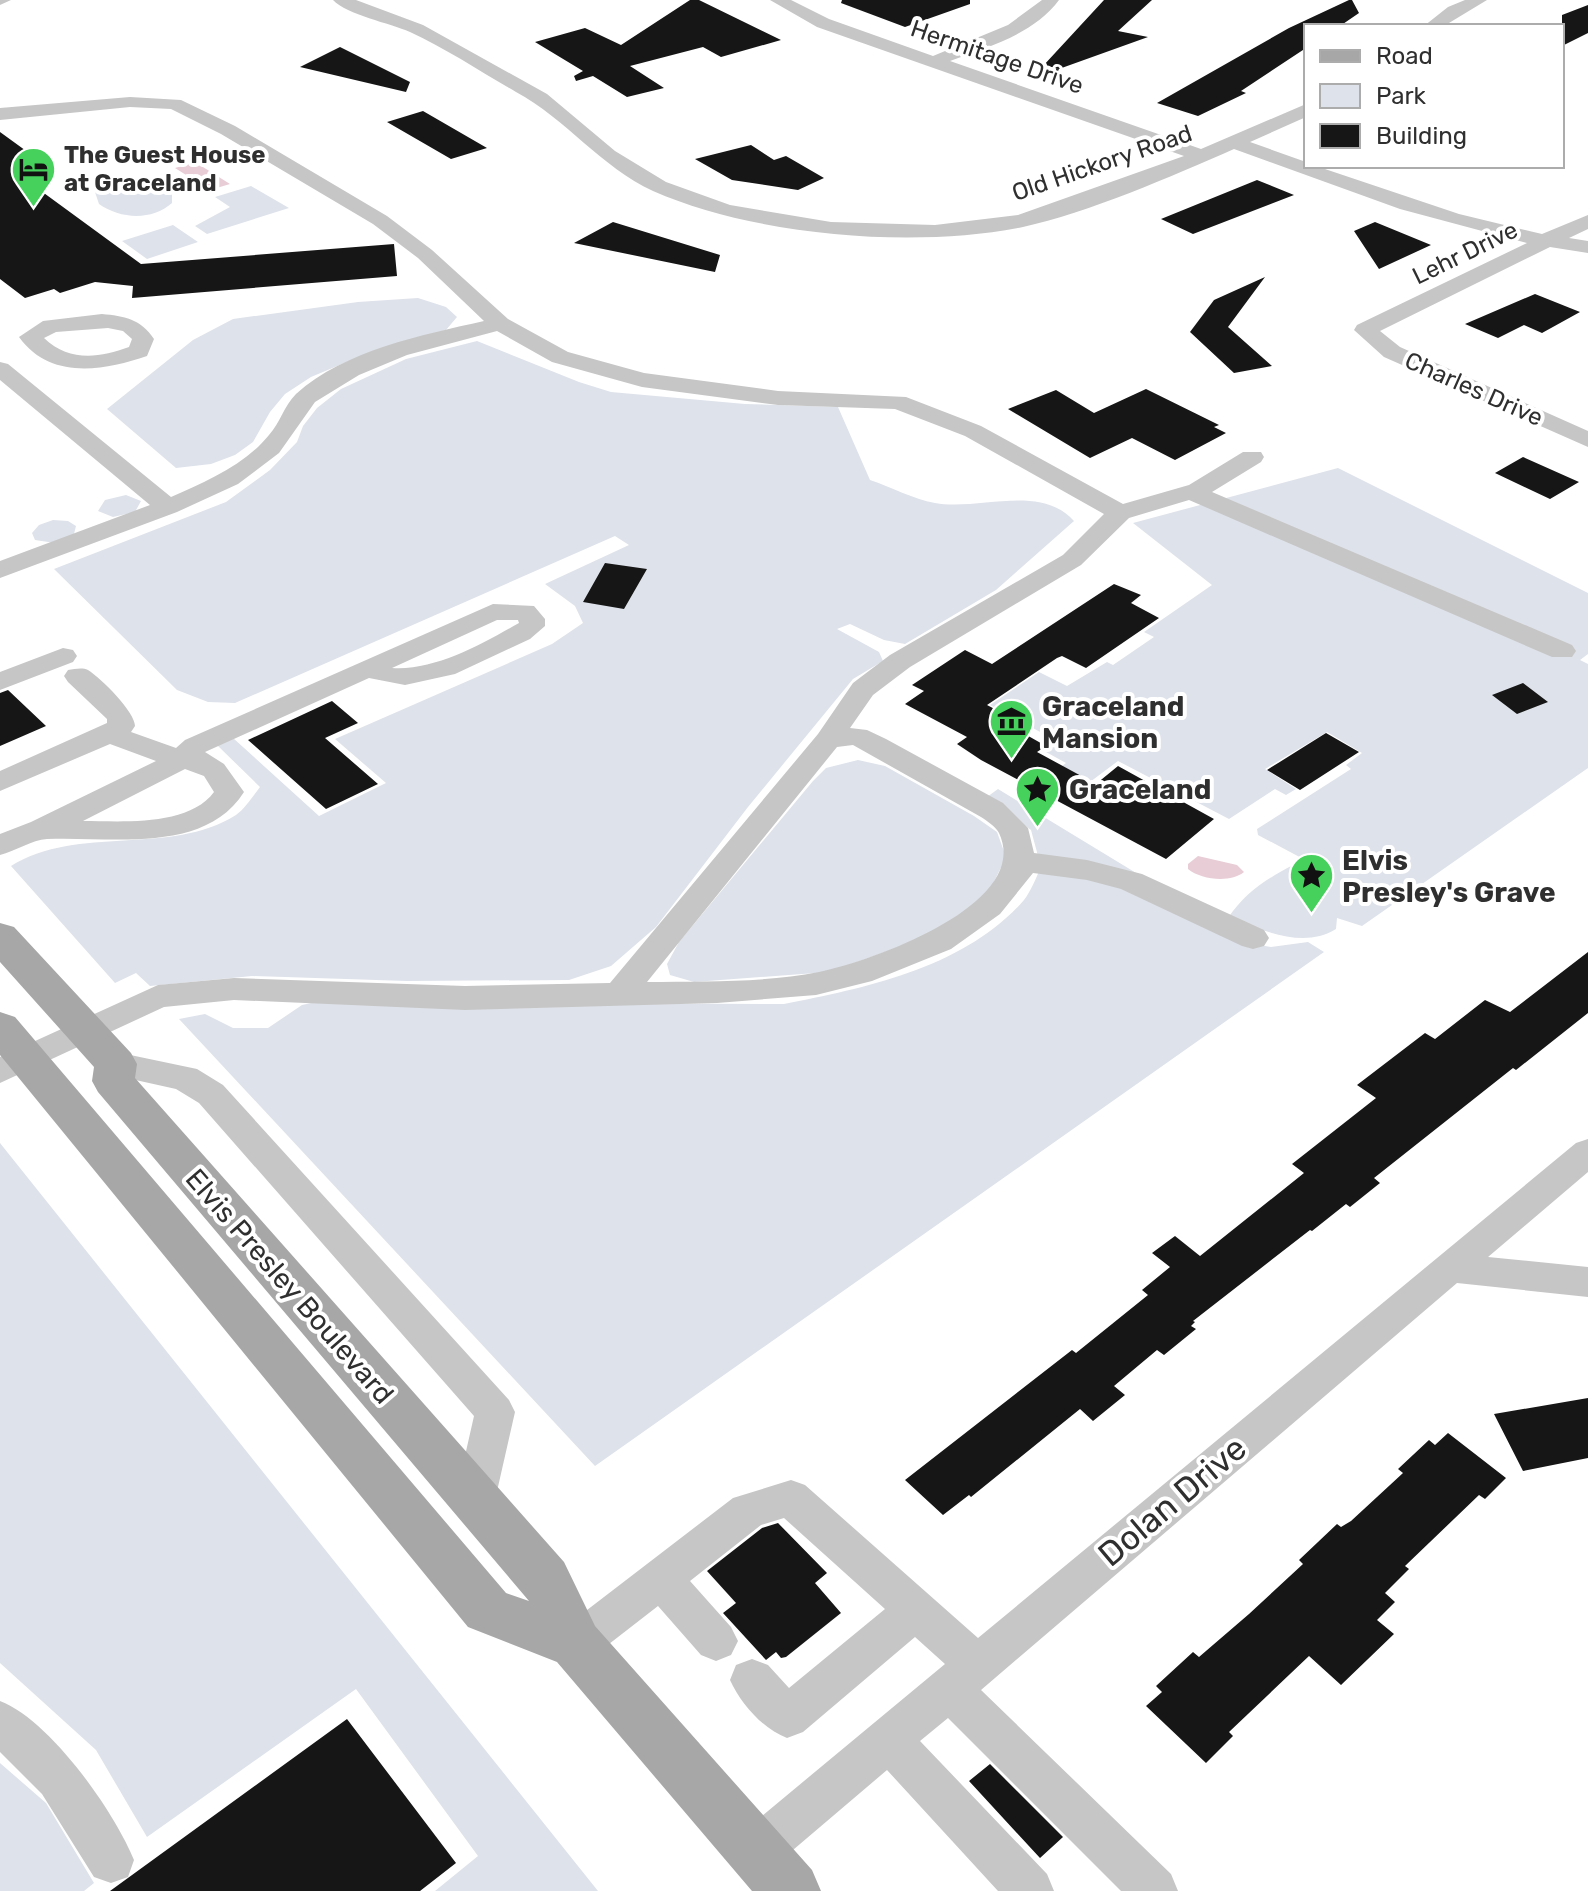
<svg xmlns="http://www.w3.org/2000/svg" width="1588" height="1891" viewBox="0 0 1588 1891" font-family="Rubik,sans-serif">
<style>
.green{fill:#dee2ea}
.water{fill:#e8cdd7}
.building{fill:#161616}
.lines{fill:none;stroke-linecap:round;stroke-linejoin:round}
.minor{fill:#c6c6c6;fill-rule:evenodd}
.major{fill:#a7a7a7;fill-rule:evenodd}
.labels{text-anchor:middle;stroke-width:8;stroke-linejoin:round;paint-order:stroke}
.far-street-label{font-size:24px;fill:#2f2f2f;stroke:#fff}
.far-poi-label{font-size:24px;font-weight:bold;fill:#2f2f2f;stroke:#fff;text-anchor:start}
.poi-label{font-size:28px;font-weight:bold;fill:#2f2f2f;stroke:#fff;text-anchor:start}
.street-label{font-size:28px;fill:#2f2f2f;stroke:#fff}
.near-street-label{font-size:34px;fill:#2f2f2f;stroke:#fff}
</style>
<rect width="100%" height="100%" fill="#fff"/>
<!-- green -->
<path class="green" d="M 122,180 L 157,183 L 167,193 L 172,193 L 172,203 C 152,221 120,219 99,204 L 95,192 L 107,184 Z
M 251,186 L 289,208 L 207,234 L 195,226 L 230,207 L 215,197 Z
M 173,225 L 198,242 L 147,259 L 122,241 Z
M 418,298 L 446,307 L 457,317 L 446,330 L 354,359 L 311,377 L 285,394 L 270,412 L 253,442 L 235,455 L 211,464 L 176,468 L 107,409 L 193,340 L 233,319 L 358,302 Z
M 477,341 L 579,382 L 611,392 L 745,404 L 838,407 L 870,480 C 891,487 913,499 935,503 C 979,511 1040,483 1074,521 L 996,590 L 905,644 L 884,640 L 850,624 L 837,629 L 879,652 L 883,661 L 853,679 L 748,807 L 656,927 L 611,966 L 569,980 L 407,981 L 252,976 L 150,986 L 136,973 L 115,983 L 11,866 C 79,824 169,857 236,815 C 245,809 253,796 260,787 L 217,745 L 233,738 L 319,816 L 386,783 L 335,739 L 552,644 L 583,623 L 575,606 L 545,584 L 629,545 L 615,536 L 235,703 L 208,702 L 177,690 L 54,569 L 226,502 L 270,470 L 297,442 L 303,426 L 317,408 L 341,389 L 406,359 Z
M 1338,468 L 1588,593 L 1588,654 L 1580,660 L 1588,664 L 1588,768 L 1362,926 L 1337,918 L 1336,929 C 1302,950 1262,929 1228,918 C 1245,893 1265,880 1291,866 L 1322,883 L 1328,875 L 1327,868 L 1310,859 L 1307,861 L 1258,835 L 1257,829 L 1351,769 L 1346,765 L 1362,753 L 1327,732 L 1265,769 L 1296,789 L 1286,795 L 1275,789 L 1229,819 L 1118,761 L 1082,788 L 1053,773 L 1066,763 L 1046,752 L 1057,741 L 990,705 L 1039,672 L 1067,686 L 1107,662 L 1113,665 L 1154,637 L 1144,632 L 1212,585 L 1133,523 Z
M 126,495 L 141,501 L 135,512 L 113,517 L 98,511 L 105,500 Z
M 53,520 L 68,521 L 76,526 L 74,534 L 55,543 L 35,540 L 32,533 L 39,525 Z
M 858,760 L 885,766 L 974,816 L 997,832 L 1006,857 L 988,894 L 962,914 L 924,938 L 829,972 L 694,982 L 670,975 L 667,964 L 679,942 L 813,781 L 826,768 Z
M 998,789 L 1253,944 L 1271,947 L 1308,942 L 1324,952 L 595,1466 L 179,1019 L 205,1014 L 233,1028 L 268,1028 L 302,1005 L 316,1002 L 784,1004 C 867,988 966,967 1024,900 C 1031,891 1036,878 1041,867 L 1031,830 L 987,797 Z
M 0,1143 L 598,1891 L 435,1891 L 478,1856 L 356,1689 L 147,1837 L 96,1750 L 0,1663 Z
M 0,1763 L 46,1803 L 94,1883 L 84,1891 L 0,1891 Z"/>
<!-- water -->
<path class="water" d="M 195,162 L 230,184 L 210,190 L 175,168 Z
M 1198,856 L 1237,865 L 1244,872 C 1231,883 1201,880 1188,869 L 1188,864 Z"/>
<!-- building -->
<path class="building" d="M 690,0 L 699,0 L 781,40 L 721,57 L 703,47 L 630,66 L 664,88 L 627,97 L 593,76 L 576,81 L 574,76 L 583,71 L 535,42 L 585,28 L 621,45 Z
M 842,0 L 970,0 L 970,4 L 905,27 L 841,3 Z
M 1104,0 L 1152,0 L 1118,31 L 1148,37 L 1031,79 Z
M 1349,0 L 1352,0 L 1359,13 L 1340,26 L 1306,26 L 1306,48 L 1241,91 L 1246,93 L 1198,116 L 1157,103 L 1289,28 Z
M 1588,5 L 1588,33 L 1562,46 L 1562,15 Z
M 340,47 L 410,82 L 406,92 L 300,67 Z
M 423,111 L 487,148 L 451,159 L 387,122 Z
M 0,132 L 51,169 L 22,177 L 141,264 L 394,244 L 397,276 L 132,298 L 133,286 L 95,282 L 60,293 L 54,289 L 25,298 L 0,279 Z
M 751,145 L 774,160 L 786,156 L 824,178 L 798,190 L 732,180 L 695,159 Z
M 1257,180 L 1294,195 L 1193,234 L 1161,219 Z
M 613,222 L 720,255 L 715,272 L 574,243 Z
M 1375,222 L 1431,245 L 1379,269 L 1354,231 Z
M 1265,277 L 1228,327 L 1272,366 L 1234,373 L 1190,332 L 1214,300 Z
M 1535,294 L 1580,312 L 1542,333 L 1524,325 L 1498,338 L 1465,324 Z
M 1146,389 L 1219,425 L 1214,427 L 1226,433 L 1175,460 L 1132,438 L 1090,458 L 1008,409 L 1056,390 L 1094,413 Z
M 1523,457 L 1579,482 L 1550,499 L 1495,473 Z
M 605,563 L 647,569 L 624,609 L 583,602 Z
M 1114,584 L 1141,595 L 1131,603 L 1159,618 L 1086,668 L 1062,656 L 1057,658 L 987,705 L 1031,728 L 1023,733 L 1046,746 L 1037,752 L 1096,784 L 1118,766 L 1214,819 L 1166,859 L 981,760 L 957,744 L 967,737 L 905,704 L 924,691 L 912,685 L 965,650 L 992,664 Z
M 1523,683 L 1548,702 L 1517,714 L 1492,695 Z
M 8,690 L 46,726 L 0,746 L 0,693 Z
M 332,701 L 358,723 L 325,738 L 378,784 L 326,809 L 248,740 Z
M 1326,733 L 1359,752 L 1300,790 L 1267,770 Z
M 1588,952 L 1588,1013 L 1516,1070 L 1513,1068 L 1374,1178 L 1380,1183 L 1350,1207 L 1346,1204 L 1312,1231 L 1310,1230 L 1193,1321 L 1195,1322 L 1191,1326 L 1196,1329 L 1164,1355 L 1157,1350 L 1114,1386 L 1125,1395 L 1093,1421 L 1080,1409 L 971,1497 L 969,1495 L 943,1515 L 905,1480 L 1072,1350 L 1076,1353 L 1148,1295 L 1142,1290 L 1170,1267 L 1152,1253 L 1175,1236 L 1200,1256 L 1304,1173 L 1292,1164 L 1376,1098 L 1357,1085 L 1425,1033 L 1435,1039 L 1485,1000 L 1510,1012 Z
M 1588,1398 L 1588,1458 L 1523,1471 L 1494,1414 Z
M 1448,1433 L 1506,1478 L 1485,1499 L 1479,1495 L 1405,1566 L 1409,1569 L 1385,1593 L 1395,1602 L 1377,1620 L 1394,1634 L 1341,1685 L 1309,1656 L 1229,1732 L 1233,1736 L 1206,1763 L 1146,1706 L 1162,1692 L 1156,1686 L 1193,1652 L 1199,1657 L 1249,1614 L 1303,1564 L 1299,1560 L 1337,1524 L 1341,1527 L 1351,1521 L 1403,1473 L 1398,1469 L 1429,1440 L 1435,1445 Z
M 778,1523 L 827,1573 L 815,1583 L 841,1613 L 786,1657 L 781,1658 L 776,1652 L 766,1660 L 723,1613 L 736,1603 L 707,1571 L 762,1528 Z
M 347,1719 L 456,1863 L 420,1891 L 110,1891 Z
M 990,1764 L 1063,1837 L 1040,1858 L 969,1781 Z"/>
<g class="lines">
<!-- minor -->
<path class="minor" d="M 0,0 L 11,0 L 0,5 Z
M 333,0 L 356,0 L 423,25 L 547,94 L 615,151 L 666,182 L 730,205 L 831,222 L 935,225 L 1018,215 L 1184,156 L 817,27 L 770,0 L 791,0 L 829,19 L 933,56 L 1008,25 L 1042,0 L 1059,0 C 1034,34 988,47 950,61 L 1201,149 L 1306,104 L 1306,117 L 1250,142 L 1306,162 L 1306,166 L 1316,166 L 1459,214 L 1542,234 L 1588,215 L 1588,229 L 1569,238 L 1588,241 L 1588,253 L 1550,247 L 1380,331 L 1400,347 L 1588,431 L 1588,447 L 1384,357 L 1354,330 L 1357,325 L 1527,243 L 1400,209 L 1234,149 C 1173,176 1087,213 1023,227 C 914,249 755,236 653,191 C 601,167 566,119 516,92 C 481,72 447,49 410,32 C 390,23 347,15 333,0 Z
M 1465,0 L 1487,0 L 1444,26 L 1424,26 L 1448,7 Z
M 130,97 L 181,100 L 235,126 L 387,216 L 432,250 L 508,319 L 568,352 L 644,373 L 778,391 L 906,397 L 981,426 L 1123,504 L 1189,485 L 1243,452 L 1261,452 L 1264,457 L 1261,462 L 1212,492 L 1572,645 L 1576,651 L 1572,657 L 1552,657 L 1189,500 L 1129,518 L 1081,565 L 910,667 L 873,695 L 850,728 L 867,730 L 886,739 L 1003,803 L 1028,828 L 1034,853 L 1087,860 L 1142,874 L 1264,930 L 1269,938 L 1264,946 L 1253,949 L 1242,946 L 1121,889 L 1087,880 L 1033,873 L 1000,914 L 951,949 L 872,981 L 816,995 L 717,1003 L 465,1010 L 234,1000 L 164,1007 L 0,1083 L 0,1057 L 158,985 L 234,978 L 465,986 L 610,983 L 818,734 L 853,683 L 890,655 L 1063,555 L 1104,514 L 965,436 L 895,409 L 778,405 L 642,387 L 552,362 L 497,331 L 407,355 L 359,375 L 315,402 L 279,453 L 238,484 L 177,512 L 0,578 L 0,561 L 150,505 L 0,380 L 0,362 L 8,364 L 171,497 C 205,482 245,465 269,435 C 280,423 284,406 296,394 C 345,350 422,335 484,321 L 418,258 L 373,224 L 221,134 L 171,109 L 130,107 L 0,120 L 0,108 ZM 853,745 L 981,817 C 987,821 996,827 999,833 C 1033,905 869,962 819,972 C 764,983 703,981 647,982 L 837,747 Z
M 102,314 C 124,316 141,319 154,339 L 147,356 C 103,371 50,380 19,337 L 43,321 ZM 108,328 L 123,331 L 132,339 L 129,347 C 99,358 69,362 44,338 L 56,332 Z
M 493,604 L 534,606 L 545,619 L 545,626 L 530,639 L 455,674 L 405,685 L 369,678 L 205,752 L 224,764 L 244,792 C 204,855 111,836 47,839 C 32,840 15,851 0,855 L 0,834 L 31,822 L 156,761 L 110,744 L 0,791 L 0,771 L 107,723 L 107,719 L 68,682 L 64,676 L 68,670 C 75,669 82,667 88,670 C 101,678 135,712 135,726 L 131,732 L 176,748 L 185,740 ZM 497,620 L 518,620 L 519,623 C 482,644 435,671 392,668 ZM 185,769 L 204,776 L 214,792 C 188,827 122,821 83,821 Z
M 63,648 L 73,650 L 77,656 L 73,662 L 0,690 L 0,672 Z
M 116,1052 L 197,1069 L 223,1085 L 509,1400 L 515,1412 L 495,1500 L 489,1513 L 475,1518 L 461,1513 L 455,1500 L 474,1416 L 199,1103 L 176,1089 L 104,1073 L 99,1064 L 104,1055 Z
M 1588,1139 L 1588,1172 L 1488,1257 L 1588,1267 L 1588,1297 L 1457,1283 L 981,1690 L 1171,1874 L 1178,1891 L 1121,1891 L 948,1718 L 920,1741 L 1047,1874 L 1054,1891 L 998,1891 L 887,1770 L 773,1867 L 756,1874 L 739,1867 L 733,1851 L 739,1835 L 945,1664 L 915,1637 L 803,1732 L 787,1738 C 763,1729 741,1704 730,1680 L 736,1665 L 752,1659 L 768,1665 L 789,1688 L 885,1609 L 784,1518 L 761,1525 L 690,1581 L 731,1627 L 738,1641 L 731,1655 L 716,1661 L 701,1655 L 658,1606 L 591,1658 L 576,1664 L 561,1658 L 554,1644 L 561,1630 L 733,1498 L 791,1480 L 805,1485 L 978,1638 L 1576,1143 Z
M 0,1701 C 50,1720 114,1811 134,1860 L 128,1877 L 111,1883 L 94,1877 L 42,1794 L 0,1752 Z"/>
<!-- major -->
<path class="major" d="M 0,923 L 14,927 L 131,1053 L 137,1064 L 135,1078 L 564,1562 L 595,1626 L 812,1870 L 821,1891 L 752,1891 L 557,1662 L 468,1627 L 0,1055 L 0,1012 L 15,1017 L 506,1593 L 529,1601 L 98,1092 L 92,1081 L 94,1067 L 0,962 Z"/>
</g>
<!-- icons -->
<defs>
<symbol id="hotel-pin" viewBox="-11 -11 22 30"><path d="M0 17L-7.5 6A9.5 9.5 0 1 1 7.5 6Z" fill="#46d15c" stroke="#fff"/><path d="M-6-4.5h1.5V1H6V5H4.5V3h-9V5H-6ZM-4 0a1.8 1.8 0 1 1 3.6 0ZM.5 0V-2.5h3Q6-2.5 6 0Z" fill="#111"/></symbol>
<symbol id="museum-pin" viewBox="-11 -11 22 30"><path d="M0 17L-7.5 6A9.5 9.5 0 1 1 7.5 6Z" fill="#46d15c" stroke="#fff"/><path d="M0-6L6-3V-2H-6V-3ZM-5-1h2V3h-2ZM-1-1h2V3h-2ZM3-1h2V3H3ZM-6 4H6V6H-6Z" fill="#111"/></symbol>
<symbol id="sight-pin" viewBox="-11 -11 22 30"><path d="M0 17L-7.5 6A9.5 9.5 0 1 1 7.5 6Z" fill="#46d15c" stroke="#fff"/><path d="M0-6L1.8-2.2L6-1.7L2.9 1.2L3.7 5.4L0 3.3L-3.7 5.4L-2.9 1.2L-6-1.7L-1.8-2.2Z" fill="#111"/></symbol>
</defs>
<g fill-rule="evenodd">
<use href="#hotel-pin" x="8" y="144" width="51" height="69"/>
<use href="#museum-pin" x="986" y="696" width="51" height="69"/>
<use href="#sight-pin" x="1012" y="764" width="51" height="69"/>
<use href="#sight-pin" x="1286" y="850" width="51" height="69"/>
</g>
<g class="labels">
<!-- far-street labels -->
<g class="far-street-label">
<text transform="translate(997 57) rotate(19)" y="8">Hermitage Drive</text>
<text transform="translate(1102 163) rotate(-19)" y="8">Old Hickory Road</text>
<text transform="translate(1465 253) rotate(-26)" y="8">Lehr Drive</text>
<text transform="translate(1474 389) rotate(24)" y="8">Charles Drive</text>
</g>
<!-- far-poi labels -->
<g class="far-poi-label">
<text x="64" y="163">The Guest House<tspan x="64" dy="28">at Graceland</tspan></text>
</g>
<!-- poi labels -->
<g class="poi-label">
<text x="1042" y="716">Graceland<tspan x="1042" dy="32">Mansion</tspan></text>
<text x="1069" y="799">Graceland</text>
<text x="1342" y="870">Elvis<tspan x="1342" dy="32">Presley's Grave</tspan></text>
</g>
<!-- street labels -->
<g class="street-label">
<text transform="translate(290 1286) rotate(49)" y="10">Elvis Presley Boulevard</text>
</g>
<!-- near-street labels -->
<g class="near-street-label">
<text transform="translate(1172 1501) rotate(-40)" y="12">Dolan Drive</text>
</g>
</g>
<!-- legend -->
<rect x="1304" y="24" width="260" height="144" fill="#ffffff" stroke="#acacac" stroke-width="2"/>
<rect x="1320" y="50" width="40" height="12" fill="#a7a7a7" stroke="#acacac" stroke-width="2"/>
<text x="1376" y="64" font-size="24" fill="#2f2f2f">Road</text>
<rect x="1320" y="84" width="40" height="24" fill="#dee2ea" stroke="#acacac" stroke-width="2"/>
<text x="1376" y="104" font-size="24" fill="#2f2f2f">Park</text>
<rect x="1320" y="124" width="40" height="24" fill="#161616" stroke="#acacac" stroke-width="2"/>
<text x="1376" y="144" font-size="24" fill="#2f2f2f">Building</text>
</svg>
